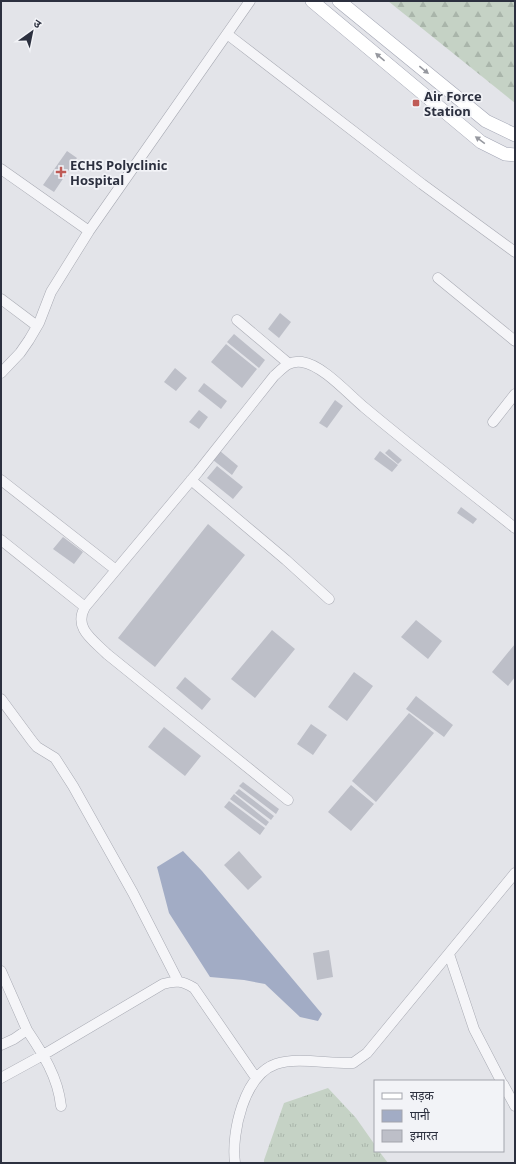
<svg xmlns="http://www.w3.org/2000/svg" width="516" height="1164" viewBox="0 0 516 1164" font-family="'Open Sans','Noto Sans Devanagari',sans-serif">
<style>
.grass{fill:url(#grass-tufts)}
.forest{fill:url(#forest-firs)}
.water{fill:#a2acc5}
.building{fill:#bdbfc8}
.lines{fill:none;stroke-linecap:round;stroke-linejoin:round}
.minor-casing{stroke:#a8aab3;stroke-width:11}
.major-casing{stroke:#a3a6b4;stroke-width:14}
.minor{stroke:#f5f5f8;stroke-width:10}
.major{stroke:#fff;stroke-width:13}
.oneway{fill:#96989f}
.poi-dot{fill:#bf5b56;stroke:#f2f3f7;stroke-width:1.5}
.labels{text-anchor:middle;stroke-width:3.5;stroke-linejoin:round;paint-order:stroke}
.poi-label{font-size:13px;font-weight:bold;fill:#2c303f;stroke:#f2f3f7;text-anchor:start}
</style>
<defs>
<pattern id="grass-tufts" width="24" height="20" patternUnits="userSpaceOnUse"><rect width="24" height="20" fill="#c5d2c5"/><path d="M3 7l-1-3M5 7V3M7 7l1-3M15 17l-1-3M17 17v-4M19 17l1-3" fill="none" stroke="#a9b5aa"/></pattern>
<pattern id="forest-firs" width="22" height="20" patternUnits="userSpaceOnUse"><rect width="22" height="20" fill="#c5d2c5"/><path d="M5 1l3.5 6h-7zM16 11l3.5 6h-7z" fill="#a9b5aa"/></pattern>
</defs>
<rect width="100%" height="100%" fill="#e3e4e9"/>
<!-- grass -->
<path class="grass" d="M 328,1088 L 356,1118 L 375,1145 L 375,1151 L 379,1151 L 388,1163 L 264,1163 L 264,1160 L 284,1103 Z"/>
<!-- forest -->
<path class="forest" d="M 388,1 L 515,1 L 515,103 Z"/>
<!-- water -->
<path class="water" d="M 183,851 L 202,871 L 322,1014 L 318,1021 L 300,1017 L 265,984 L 244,980 L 210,977 L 169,913 L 157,867 Z"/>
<!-- building -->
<path class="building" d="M 67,151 L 77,158 L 54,192 L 43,185 Z
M 280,313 L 291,322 L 279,338 L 268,329 Z
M 234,334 L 265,360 L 259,368 L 227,342 Z
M 226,344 L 257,369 L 242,388 L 211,362 Z
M 175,368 L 187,378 L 176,391 L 164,382 Z
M 204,383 L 227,401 L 221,409 L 198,391 Z
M 335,400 L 343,406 L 327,428 L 319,423 Z
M 199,410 L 208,417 L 199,429 L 189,422 Z
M 389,449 L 402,460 L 398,464 L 385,453 Z
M 220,451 L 238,466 L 232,475 L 213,460 Z
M 380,451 L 398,465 L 392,472 L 374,459 Z
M 217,466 L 243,487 L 233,499 L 207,478 Z
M 461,507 L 477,519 L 473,524 L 457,513 Z
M 208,524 L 245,555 L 155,667 L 118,638 Z
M 63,537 L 83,552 L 74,564 L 53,549 Z
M 416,620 L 442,641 L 428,659 L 401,637 Z
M 272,630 L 295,649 L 255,698 L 231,679 Z
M 515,644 L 515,677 L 508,686 L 492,672 Z
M 354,672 L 373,686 L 347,721 L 328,707 Z
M 185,677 L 211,699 L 202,710 L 176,688 Z
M 416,696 L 453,725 L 444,737 L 406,709 Z
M 409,713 L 434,733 L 376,802 L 352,781 Z
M 311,724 L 327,735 L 313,755 L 297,744 Z
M 164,727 L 201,756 L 185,776 L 148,747 Z
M 243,782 L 279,809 L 276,814 L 239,786 Z
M 351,785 L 374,804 L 351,831 L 328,812 Z
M 239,789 L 274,816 L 271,820 L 235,793 Z
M 234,794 L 269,822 L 266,826 L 230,799 Z
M 229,801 L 265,828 L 260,835 L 224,807 Z
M 239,851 L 262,877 L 248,890 L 224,865 Z
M 329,950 L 333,977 L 317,980 L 313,953 Z"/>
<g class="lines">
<defs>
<path id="minor" d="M 227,34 L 422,184 L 515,252
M 1,169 L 89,231
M 438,278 L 515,341
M 1,299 L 37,326
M 237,320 L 288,363
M 1,373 L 20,353 L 29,340 L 39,323 L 51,292 L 89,231 L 250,1
M 493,422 L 515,394
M 1,480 L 116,570
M 191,480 L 286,560 L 329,599
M 1,540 L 85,607
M 1,699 L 32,741 L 37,747 L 55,758 L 73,786 L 133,893 L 178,981
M 288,800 L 107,654 C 93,640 73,628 85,607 L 198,472 L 274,376 C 283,368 289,360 302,362 C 323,365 349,395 365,408 C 414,449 465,488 515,528
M 449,954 L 474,1029 L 501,1081
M 1,971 L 27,1030 L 14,1039 L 1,1045
M 27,1030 C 43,1054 58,1077 61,1106
M 1,1078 L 43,1055 L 163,984 C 176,980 183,981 194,988 L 256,1078
M 503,1084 L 515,1106
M 235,1163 C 231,1133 244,1075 276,1064 C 297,1057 329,1064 353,1063 L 367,1053 L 515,873"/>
<path id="major" d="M 312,1 L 481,142 L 505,154 L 515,155
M 339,1 L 486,121 L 515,135"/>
</defs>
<!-- minor casing -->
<use href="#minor" class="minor-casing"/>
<!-- major casing -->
<use href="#major" class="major-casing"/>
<!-- minor -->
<use href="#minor" class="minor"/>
<!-- major -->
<use href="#major" class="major"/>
</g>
<!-- one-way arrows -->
<defs><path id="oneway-solid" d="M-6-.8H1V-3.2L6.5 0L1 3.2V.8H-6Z"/></defs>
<g class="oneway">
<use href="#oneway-solid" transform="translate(380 57) rotate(-140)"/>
<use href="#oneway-solid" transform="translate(424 70) rotate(39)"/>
<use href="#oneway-solid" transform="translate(480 140) rotate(-144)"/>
</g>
<!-- markers -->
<g class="poi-dot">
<rect x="412" y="99" width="8" height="8" rx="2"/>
<path d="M59 166h4v4h4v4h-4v4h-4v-4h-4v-4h4z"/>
</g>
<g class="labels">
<!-- poi labels -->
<g class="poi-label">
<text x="424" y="101">Air Force<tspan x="424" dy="15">Station</tspan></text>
<text x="70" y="170">ECHS Polyclinic<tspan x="70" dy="15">Hospital</tspan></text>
</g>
</g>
<!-- border -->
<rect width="516" height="1164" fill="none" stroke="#2c303f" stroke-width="4"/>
<!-- legend -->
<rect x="374" y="1080" width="130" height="72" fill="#f2f3f7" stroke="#a3a5ad"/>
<rect x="382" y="1093" width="20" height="6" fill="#ffffff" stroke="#a3a5ad"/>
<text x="410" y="1100" font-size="12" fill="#2c303f">सड़क</text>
<rect x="382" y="1110" width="20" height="12" fill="#a2acc5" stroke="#a3a5ad"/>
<text x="410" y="1120" font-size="12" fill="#2c303f">पानी</text>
<rect x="382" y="1130" width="20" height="12" fill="#bdbfc8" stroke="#a3a5ad"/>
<text x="410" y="1140" font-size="12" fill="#2c303f">इमारत</text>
<!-- north arrow -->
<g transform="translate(32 32) rotate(33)" stroke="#f2f3f7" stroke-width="3" paint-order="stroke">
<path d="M0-3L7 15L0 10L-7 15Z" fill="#2c303f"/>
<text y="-6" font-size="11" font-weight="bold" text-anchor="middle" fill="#2c303f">उ</text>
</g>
</svg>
